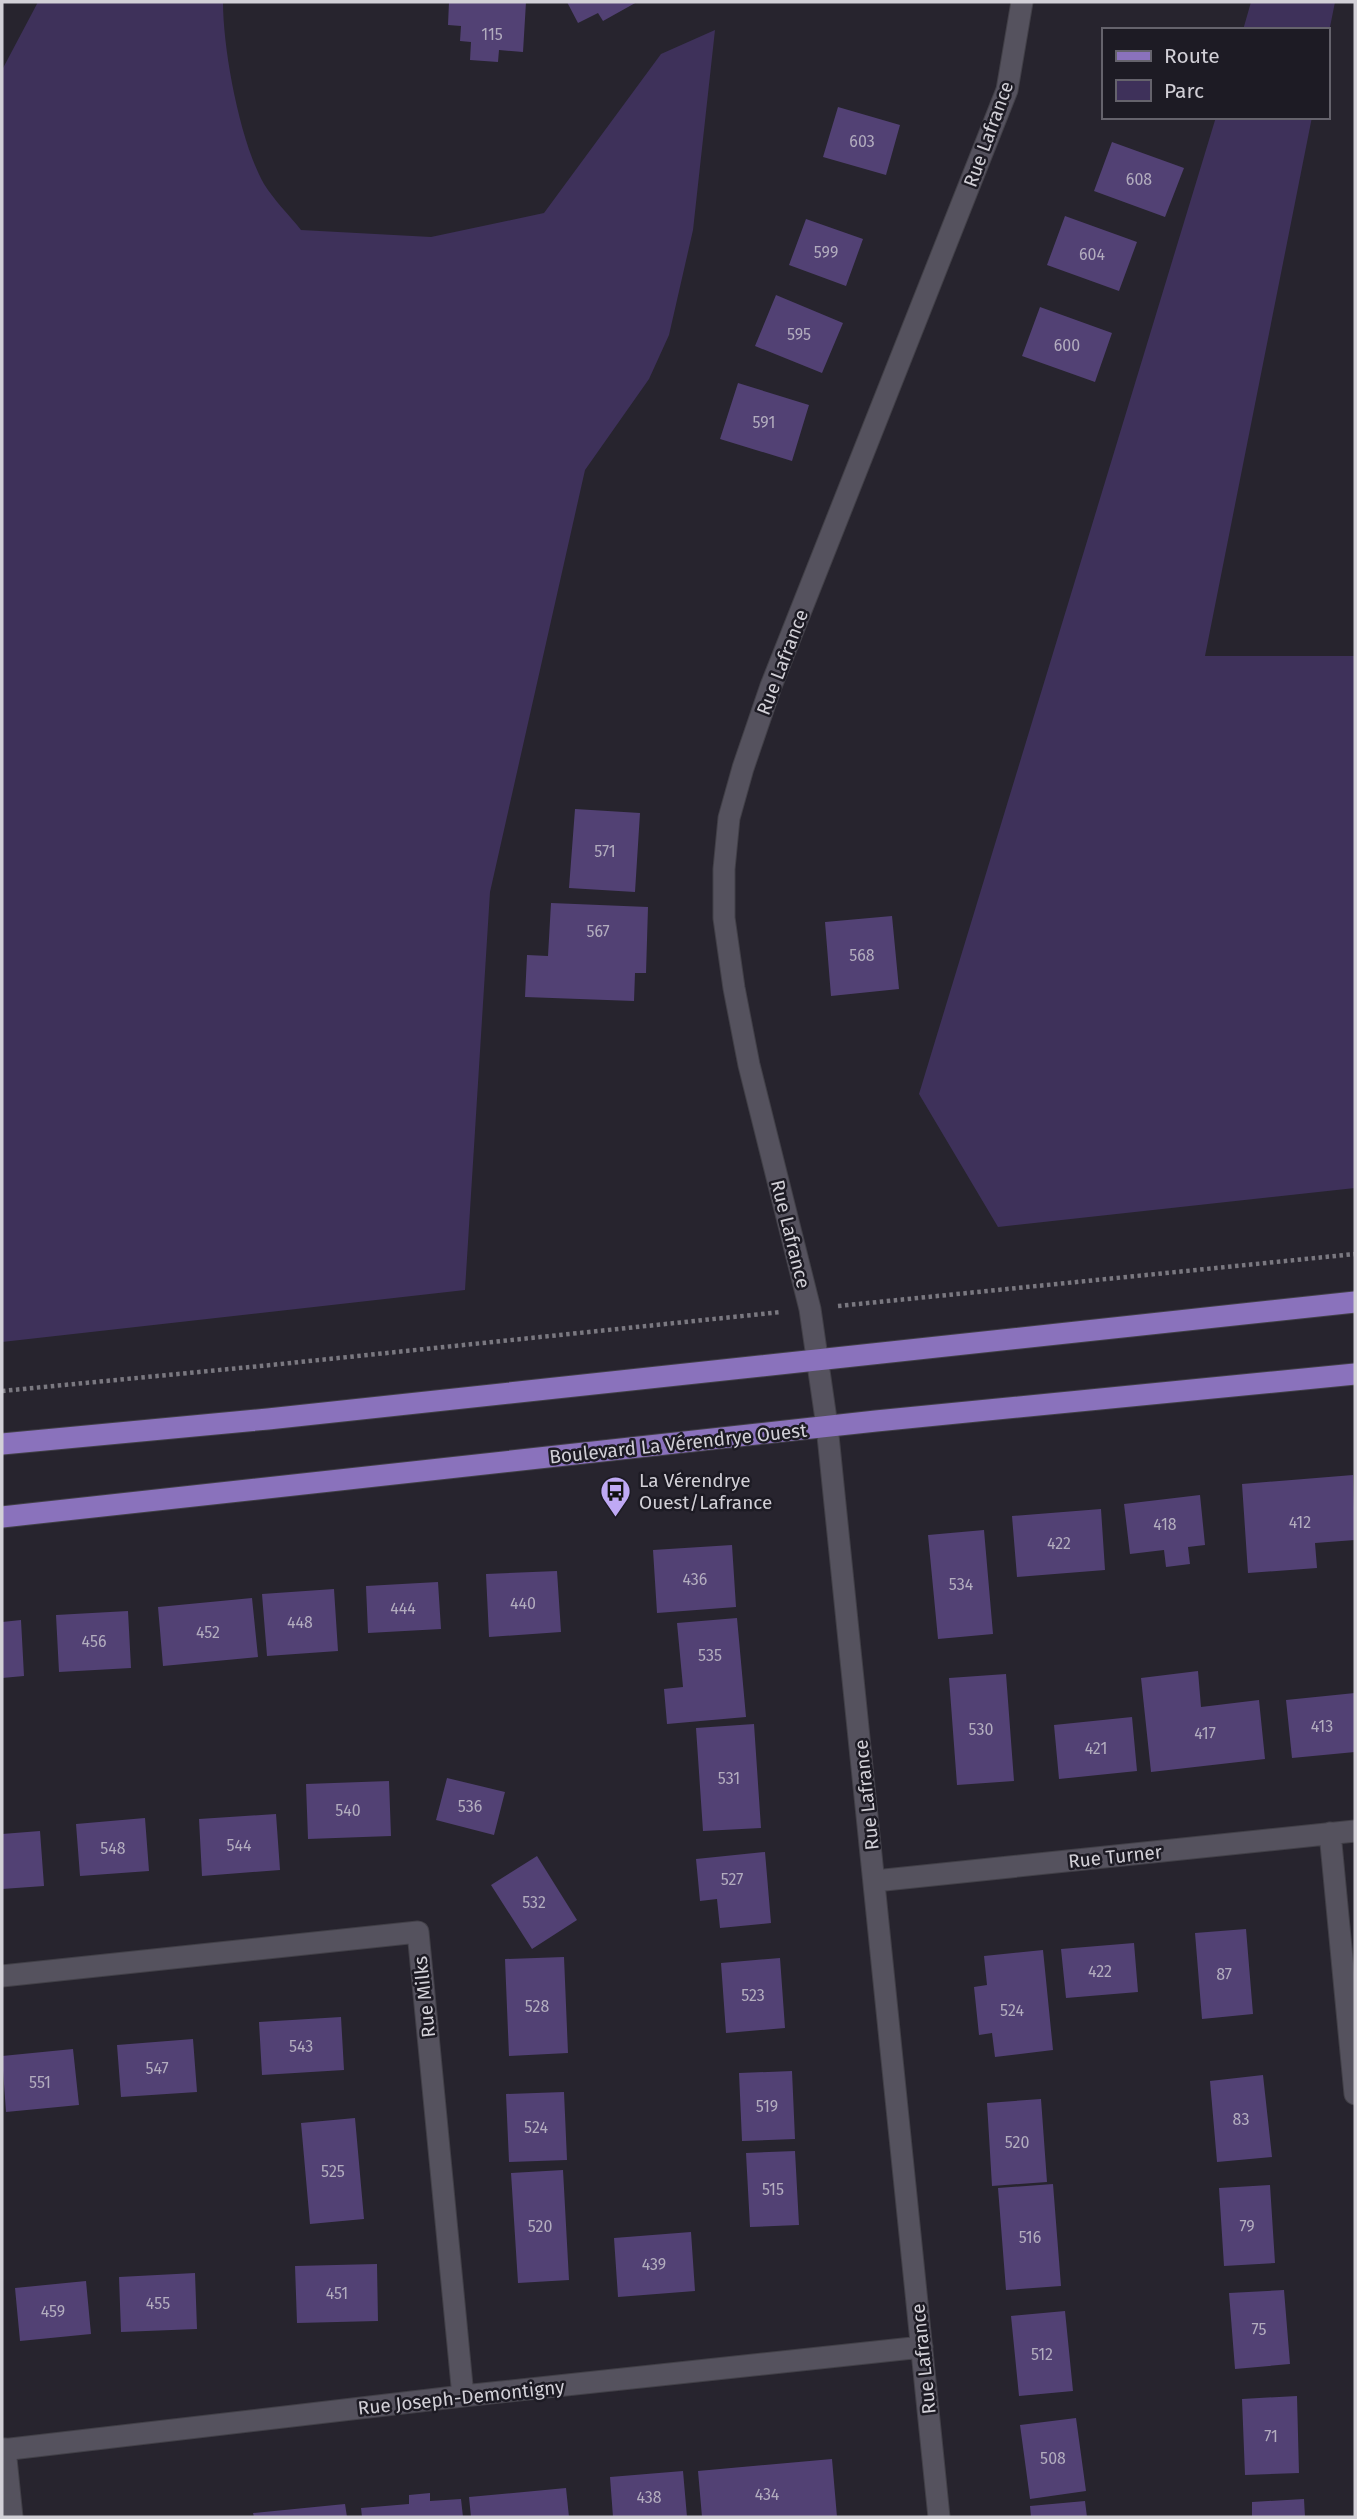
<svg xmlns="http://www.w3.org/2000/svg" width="1357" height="2519" viewBox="0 0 1357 2519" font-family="'Fira Sans',sans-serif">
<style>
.green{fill:#3e315a}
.building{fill:#524174}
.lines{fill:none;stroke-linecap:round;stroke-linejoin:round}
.minor-casing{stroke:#424048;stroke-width:23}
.major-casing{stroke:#424048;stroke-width:23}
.path{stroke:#7a7880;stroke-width:4.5;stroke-dasharray:3.5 3.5;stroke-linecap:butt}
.minor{stroke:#55525e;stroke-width:21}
.major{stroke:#8a72bc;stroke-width:21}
.labels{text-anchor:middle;stroke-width:5;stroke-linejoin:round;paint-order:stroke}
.number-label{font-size:16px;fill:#b2acbe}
.street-label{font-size:19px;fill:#d2d0d7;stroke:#1d1b24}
.poi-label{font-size:19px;fill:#d2d0d7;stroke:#1d1b24;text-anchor:start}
</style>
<rect width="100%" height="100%" fill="#27242e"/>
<!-- green -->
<path class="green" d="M 38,2 L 223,2 C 223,50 240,142 264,184 C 274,200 289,215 301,230 L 431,237 L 544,213 L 661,54 L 715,30 L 693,230 L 669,335 L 649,379 L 585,470 L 490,892 L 465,1290 L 2,1342 L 2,70 Z
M 1251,2 L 1335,2 L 1327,42 L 1327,30 L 1243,30 Z
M 1216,117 L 1312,117 L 1205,656 L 1355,656 L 1355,1188 L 998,1227 L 919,1094 Z"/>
<!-- building -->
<path class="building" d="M 449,2 L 526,2 L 523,52 L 499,50 L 498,62 L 470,60 L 471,42 L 460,41 L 461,26 L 448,25 Z
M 567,2 L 637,2 L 603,21 L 598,13 L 578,23 Z
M 838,107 L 900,125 L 886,175 L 823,157 Z
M 1112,142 L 1184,168 L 1165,217 L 1094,191 Z
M 1065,216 L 1137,242 L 1119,291 L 1047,265 Z
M 806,219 L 863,239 L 846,286 L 789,265 Z
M 776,295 L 843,323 L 822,373 L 755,346 Z
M 1040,307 L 1112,333 L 1095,382 L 1022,356 Z
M 738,383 L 809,405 L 792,461 L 720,439 Z
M 575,809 L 640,813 L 635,892 L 569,888 Z
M 551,903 L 648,907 L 646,973 L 635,973 L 634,1001 L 525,997 L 527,955 L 548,956 Z
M 892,916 L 899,989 L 831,996 L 825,922 Z
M 1353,1475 L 1355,1540 L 1315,1543 L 1317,1568 L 1248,1573 L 1242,1484 Z
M 1200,1495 L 1205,1545 L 1188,1547 L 1190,1564 L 1166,1567 L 1164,1550 L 1130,1554 L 1124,1504 Z
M 1101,1509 L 1105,1570 L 1017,1577 L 1012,1516 Z
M 984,1530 L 993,1634 L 938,1639 L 928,1535 Z
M 732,1545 L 736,1607 L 657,1613 L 653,1550 Z
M 557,1571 L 561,1632 L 489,1637 L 486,1574 Z
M 438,1582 L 441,1629 L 368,1633 L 366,1586 Z
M 334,1589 L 338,1651 L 267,1656 L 262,1594 Z
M 252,1598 L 258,1657 L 163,1666 L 158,1607 Z
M 128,1611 L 131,1668 L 59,1672 L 56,1615 Z
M 737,1618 L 746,1717 L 667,1724 L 664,1689 L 683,1687 L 677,1623 Z
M 21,1620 L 24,1676 L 2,1678 L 2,1622 Z
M 1198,1671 L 1201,1707 L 1259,1700 L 1265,1759 L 1151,1772 L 1141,1678 Z
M 1006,1674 L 1014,1781 L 957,1785 L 949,1678 Z
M 1355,1693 L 1355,1752 L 1292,1758 L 1286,1700 Z
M 1132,1717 L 1137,1771 L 1059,1779 L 1054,1725 Z
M 754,1724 L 761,1828 L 703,1831 L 696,1728 Z
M 447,1778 L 505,1792 L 494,1835 L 436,1820 Z
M 389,1781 L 391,1836 L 308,1839 L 306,1784 Z
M 276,1814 L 280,1870 L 202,1876 L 199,1819 Z
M 145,1818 L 149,1871 L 80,1876 L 76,1824 Z
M 40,1831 L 44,1886 L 2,1889 L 2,1834 Z
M 765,1852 L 771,1923 L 720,1928 L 717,1899 L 700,1901 L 696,1859 Z
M 537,1856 L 577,1920 L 532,1949 L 491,1885 Z
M 1246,1929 L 1253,2014 L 1202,2019 L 1195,1933 Z
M 1134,1943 L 1138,1992 L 1066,1998 L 1061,1949 Z
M 1043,1950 L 1053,2050 L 995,2057 L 992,2033 L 979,2035 L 974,1987 L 987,1985 L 984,1956 Z
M 564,1957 L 568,2053 L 509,2056 L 505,1959 Z
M 780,1958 L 785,2028 L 726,2033 L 721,1963 Z
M 341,2017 L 344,2070 L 262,2075 L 259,2022 Z
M 193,2039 L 197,2092 L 121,2097 L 117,2045 Z
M 73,2049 L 79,2105 L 6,2112 L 2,2056 Z
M 792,2071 L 795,2139 L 742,2141 L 739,2073 Z
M 1263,2075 L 1272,2157 L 1217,2162 L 1210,2081 Z
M 564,2092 L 567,2160 L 509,2162 L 506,2094 Z
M 1041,2099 L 1047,2182 L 992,2186 L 987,2103 Z
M 355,2118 L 364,2219 L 310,2224 L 301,2123 Z
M 795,2151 L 799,2225 L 750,2227 L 746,2153 Z
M 563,2170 L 569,2280 L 518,2283 L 511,2173 Z
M 1053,2184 L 1061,2286 L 1006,2290 L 998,2188 Z
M 1270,2185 L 1275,2263 L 1224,2266 L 1219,2188 Z
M 691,2232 L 695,2291 L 618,2297 L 614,2238 Z
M 377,2264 L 378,2321 L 297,2323 L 295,2266 Z
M 195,2273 L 197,2329 L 121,2332 L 119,2277 Z
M 86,2281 L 91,2334 L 20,2341 L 15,2288 Z
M 1284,2290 L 1290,2364 L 1235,2369 L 1229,2293 Z
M 1065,2311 L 1073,2391 L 1019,2396 L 1011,2316 Z
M 1297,2396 L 1299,2473 L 1245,2475 L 1242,2399 Z
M 1076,2418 L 1086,2491 L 1030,2499 L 1020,2425 Z
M 832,2459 L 837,2517 L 702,2517 L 698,2471 Z
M 683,2471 L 687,2517 L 613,2517 L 610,2477 Z
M 566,2488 L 569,2517 L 471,2517 L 469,2497 Z
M 430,2493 L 430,2501 L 461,2499 L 463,2517 L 362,2517 L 361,2508 L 409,2504 L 409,2495 Z
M 1304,2499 L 1305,2517 L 1252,2517 L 1252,2502 Z
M 1085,2501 L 1087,2517 L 1031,2517 L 1030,2506 Z
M 345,2504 L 347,2517 L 254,2517 L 253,2513 Z"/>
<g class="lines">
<defs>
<path id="minor" d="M 1330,1833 L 1355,2094
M 875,1881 L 1355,1831
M 2,1976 L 418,1932 L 463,2396
M 5,2449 L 12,2517
M 2,2450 L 463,2396 L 922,2347
M 939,2517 L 827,1426 L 810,1309 L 749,1065 L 734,988 L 724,918 L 724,869 L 729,818 L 743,768 L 771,686 L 1007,90 L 1022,2"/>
<path id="major" d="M 2,1444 L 268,1419 L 1355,1302
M 2,1517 L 876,1421 L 1355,1374"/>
</defs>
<!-- minor casing -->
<use href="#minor" class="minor-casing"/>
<!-- major casing -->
<use href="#major" class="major-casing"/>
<!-- path -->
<path class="path" d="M 838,1306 L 1355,1254
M 2,1391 L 271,1365 L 781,1312"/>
<!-- minor -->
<use href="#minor" class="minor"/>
<!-- major -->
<use href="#major" class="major"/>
</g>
<!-- icons -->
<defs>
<symbol id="bus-pin" viewBox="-11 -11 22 30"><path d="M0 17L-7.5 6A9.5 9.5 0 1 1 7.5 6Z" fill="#bfa9f4" stroke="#1d1b24"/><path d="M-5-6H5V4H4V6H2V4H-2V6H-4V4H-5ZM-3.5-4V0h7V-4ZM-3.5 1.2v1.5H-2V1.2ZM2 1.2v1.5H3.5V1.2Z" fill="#111"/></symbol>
</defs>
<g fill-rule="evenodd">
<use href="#bus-pin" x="598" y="1474" width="35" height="47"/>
</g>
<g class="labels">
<!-- number labels -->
<g class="number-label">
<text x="492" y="40">115</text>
<text x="862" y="147">603</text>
<text x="1139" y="185">608</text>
<text x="826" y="258">599</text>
<text x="1092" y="260">604</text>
<text x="799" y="340">595</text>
<text x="1067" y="351">600</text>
<text x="764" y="428">591</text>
<text x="605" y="857">571</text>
<text x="598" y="937">567</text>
<text x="862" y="961">568</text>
<text x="1300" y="1528">412</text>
<text x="1165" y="1530">418</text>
<text x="1059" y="1549">422</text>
<text x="695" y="1585">436</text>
<text x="961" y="1590">534</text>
<text x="523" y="1609">440</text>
<text x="403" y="1614">444</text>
<text x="300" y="1628">448</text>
<text x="208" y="1638">452</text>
<text x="94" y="1647">456</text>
<text x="710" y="1661">535</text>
<text x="1322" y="1732">413</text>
<text x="981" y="1735">530</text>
<text x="1205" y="1739">417</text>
<text x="1096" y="1754">421</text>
<text x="729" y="1784">531</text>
<text x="470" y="1812">536</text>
<text x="348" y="1816">540</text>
<text x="239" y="1851">544</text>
<text x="113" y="1854">548</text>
<text x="732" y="1885">527</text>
<text x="534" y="1908">532</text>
<text x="1100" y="1977">422</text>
<text x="1224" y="1980">87</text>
<text x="753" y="2001">523</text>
<text x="537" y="2012">528</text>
<text x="1012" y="2016">524</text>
<text x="301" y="2052">543</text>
<text x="157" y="2074">547</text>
<text x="40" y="2088">551</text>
<text x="767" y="2112">519</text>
<text x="1241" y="2125">83</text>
<text x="536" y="2133">524</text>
<text x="1017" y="2148">520</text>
<text x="333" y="2177">525</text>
<text x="773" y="2195">515</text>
<text x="540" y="2232">520</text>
<text x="1247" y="2232">79</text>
<text x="1030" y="2243">516</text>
<text x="654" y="2270">439</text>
<text x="337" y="2299">451</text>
<text x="158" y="2309">455</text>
<text x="53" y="2317">459</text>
<text x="1259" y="2335">75</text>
<text x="1042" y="2360">512</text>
<text x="1271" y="2442">71</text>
<text x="1053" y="2464">508</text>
<text x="767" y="2500">434</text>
<text x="649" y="2503">438</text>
</g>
<!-- street labels -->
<g class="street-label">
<text transform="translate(988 134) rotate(-70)" y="7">Rue Lafrance</text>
<text transform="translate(782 662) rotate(-69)" y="7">Rue Lafrance</text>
<text transform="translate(791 1234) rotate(76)" y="7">Rue Lafrance</text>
<text transform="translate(678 1443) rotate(-6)" y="7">Boulevard La Vérendrye Ouest</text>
<text transform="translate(866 1795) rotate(-96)" y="7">Rue Lafrance</text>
<text transform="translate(1115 1856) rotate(-6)" y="7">Rue Turner</text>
<text transform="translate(424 1997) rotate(-96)" y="7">Rue Milks</text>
<text transform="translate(923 2359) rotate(-96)" y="7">Rue Lafrance</text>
<text transform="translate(461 2397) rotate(-6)" y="7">Rue Joseph-Demontigny</text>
</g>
<!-- poi labels -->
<g class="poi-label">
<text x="639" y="1487">La Vérendrye<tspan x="639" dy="22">Ouest/Lafrance</tspan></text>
</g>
</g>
<!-- border -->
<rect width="1357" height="2519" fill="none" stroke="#d2d0d7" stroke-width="7"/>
<!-- legend -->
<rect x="1102" y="28" width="228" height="91" fill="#1d1b24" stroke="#65636c" stroke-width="2"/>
<rect x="1116" y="51" width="35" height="10" fill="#8a72bc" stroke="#65636c" stroke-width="2"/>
<text x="1164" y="63" font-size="21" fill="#d2d0d7">Route</text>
<rect x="1116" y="80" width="35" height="21" fill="#3e315a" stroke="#65636c" stroke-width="2"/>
<text x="1164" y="98" font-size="21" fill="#d2d0d7">Parc</text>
</svg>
